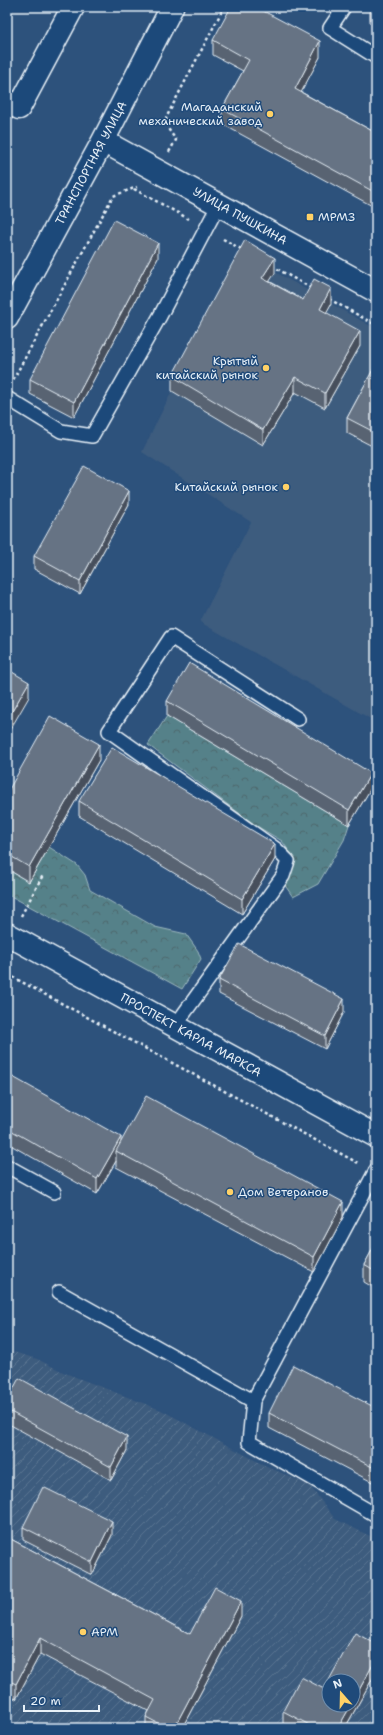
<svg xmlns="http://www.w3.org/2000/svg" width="383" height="1735" viewBox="0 0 383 1735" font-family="'Shantell Sans',sans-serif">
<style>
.built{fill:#3e5c7e}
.industrial{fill:url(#industrial-furrows);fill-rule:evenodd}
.forest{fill:url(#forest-crowns);stroke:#9eb9c0}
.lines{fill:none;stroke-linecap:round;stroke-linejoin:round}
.lane-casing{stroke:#e8f1f8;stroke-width:16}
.street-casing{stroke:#e8f1f8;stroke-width:25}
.secondary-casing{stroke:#e8f1f8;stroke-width:25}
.path{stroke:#e8f1f8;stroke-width:2.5;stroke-dasharray:3 3;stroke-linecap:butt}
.lane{stroke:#1f4a7a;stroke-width:13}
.street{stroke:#1f4a7a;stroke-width:22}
.secondary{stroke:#1f4a7a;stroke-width:22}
.wall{fill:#586372;stroke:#e8f1f8}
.shaded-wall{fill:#47505c;stroke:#e8f1f8}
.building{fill:#667384;stroke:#e8f1f8}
.poi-dot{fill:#ffd166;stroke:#1f4a7a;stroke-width:1.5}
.labels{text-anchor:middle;stroke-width:3;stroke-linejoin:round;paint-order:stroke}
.poi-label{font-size:12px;fill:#e8f1f8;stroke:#1f4a7a;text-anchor:end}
.street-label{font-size:12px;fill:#e8f1f8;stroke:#1f4a7a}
</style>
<defs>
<pattern id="industrial-furrows" width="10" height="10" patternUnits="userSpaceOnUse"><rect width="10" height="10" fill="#3e5c7e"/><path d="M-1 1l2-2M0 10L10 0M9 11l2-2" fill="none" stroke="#5a7491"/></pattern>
<pattern id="forest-crowns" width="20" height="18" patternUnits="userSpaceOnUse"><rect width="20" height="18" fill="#558189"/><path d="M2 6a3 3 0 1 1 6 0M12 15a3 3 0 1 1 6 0" fill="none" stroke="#4e676d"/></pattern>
</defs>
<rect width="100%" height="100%" fill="#2d527c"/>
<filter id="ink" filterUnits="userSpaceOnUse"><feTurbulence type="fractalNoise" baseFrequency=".025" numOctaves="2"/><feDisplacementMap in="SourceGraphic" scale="8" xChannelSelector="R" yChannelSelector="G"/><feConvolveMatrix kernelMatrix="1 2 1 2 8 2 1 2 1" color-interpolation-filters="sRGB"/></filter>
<g filter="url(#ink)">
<!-- built -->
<path class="built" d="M 245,255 L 376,329 L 376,722 L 200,622 L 251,522 L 142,452 L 172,391 Z"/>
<!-- industrial -->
<path class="industrial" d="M 7,1350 L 37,1359 L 65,1373 L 161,1410 L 260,1463 L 310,1486 L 335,1519 L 376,1539 L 375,1728 L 25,1728 L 7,1720 ZM 329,1681 L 353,1681 L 353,1705 L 329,1705 Z"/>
<!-- forest -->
<path class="forest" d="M 167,716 L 349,825 L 344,840 L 318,884 L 293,897 L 284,884 L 296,861 L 282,841 L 255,825 L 148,745 Z
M 49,847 L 77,865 L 85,875 L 90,890 L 155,927 L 186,934 L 198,951 L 201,959 L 182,989 L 7,894 L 7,869 L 29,882 Z"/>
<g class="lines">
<defs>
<path id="lane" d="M 344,7 L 330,28 L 376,57
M 7,398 L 61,431 L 92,436 L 160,316 L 219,204
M 175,1026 L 283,876 L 288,861 L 276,849 L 109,731 L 171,637 L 298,719
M 7,1166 L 54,1192
M 59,1292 L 253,1401 L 376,1170
M 253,1401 L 249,1442 L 376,1515"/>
<path id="street" d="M 7,101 L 19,108 L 73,7"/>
<path id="secondary" d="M 103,141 L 376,291
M 7,318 L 103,141 L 172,7
M 7,934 L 376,1136"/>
</defs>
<!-- lane casing -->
<use href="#lane" class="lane-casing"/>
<!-- street casing -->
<use href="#street" class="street-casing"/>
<!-- secondary casing -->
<use href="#secondary" class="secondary-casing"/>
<!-- path -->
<path class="path" d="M 169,152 L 176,140 L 169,130 L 166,118 L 224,7
M 134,189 L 189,219
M 223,239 L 243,250
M 272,266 L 311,288
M 329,299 L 376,325
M 13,380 L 113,196 L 137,187
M 21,916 L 43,875
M 7,974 L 358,1163"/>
<!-- lane -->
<use href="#lane" class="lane"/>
<!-- street -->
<use href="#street" class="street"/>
<!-- secondary -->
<use href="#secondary" class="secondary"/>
</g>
<!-- wall -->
<path class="wall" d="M 376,7 L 376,26 L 370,23 L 370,8 Z
M 213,40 L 320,57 L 301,92 L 376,133 L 376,208 L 222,124 L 222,109 L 243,71 L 213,55 Z
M 158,258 L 74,417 L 30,394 L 30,379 Z
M 275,273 L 269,281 L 303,300 L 331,304 L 326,312 L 360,346 L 325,408 L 295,392 L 263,445 L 172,391 L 172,376 Z
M 376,364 L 376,448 L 347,433 L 347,418 Z
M 129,504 L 80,594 L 34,569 L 34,556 Z
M 167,701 L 371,788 L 349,825 L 167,716 Z
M 99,760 L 29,882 L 7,869 L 7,793 Z
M 79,801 L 275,859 L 242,914 L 79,816 Z
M 219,980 L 344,1012 L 325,1049 L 219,994 Z
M 7,1083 L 121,1142 L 343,1217 L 314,1272 L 116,1167 L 116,1161 L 97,1194 L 7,1143 Z
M 376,1243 L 376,1289 L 364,1282 L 364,1265 Z
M 7,1401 L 127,1450 L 111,1480 L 7,1423 Z
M 376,1408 L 376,1484 L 269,1428 L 269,1413 Z
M 23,1527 L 112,1535 L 92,1575 L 23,1540 Z
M 7,1537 L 190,1634 L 241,1616 L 182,1728 L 146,1728 L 146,1717 L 149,1711 L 40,1654 L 16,1699 L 7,1695 Z
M 376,1644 L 376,1672 L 345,1728 L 291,1728 L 283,1724 L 283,1711 L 324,1689 Z"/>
<!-- shaded-wall -->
<path class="shaded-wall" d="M 320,41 L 320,57 L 295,104 L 295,89 Z
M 158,243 L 158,258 L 74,417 L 74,402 Z
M 275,258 L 275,273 L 262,293 L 262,278 Z
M 331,288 L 331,304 L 320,324 L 320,309 Z
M 360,331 L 360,346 L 325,408 L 325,393 Z
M 295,377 L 295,392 L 263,445 L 263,430 Z
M 129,491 L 129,504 L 80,594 L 80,581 Z
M 29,682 L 29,697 L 7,735 L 7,720 Z
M 99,744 L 99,760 L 29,882 L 29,867 Z
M 371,773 L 371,788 L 349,825 L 349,810 Z
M 275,844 L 275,859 L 242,914 L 242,899 Z
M 344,999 L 344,1012 L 325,1049 L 325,1036 Z
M 121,1137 L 121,1152 L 116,1151 L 116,1161 L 97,1194 L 97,1179 Z
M 343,1202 L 343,1217 L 314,1272 L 314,1257 Z
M 127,1437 L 127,1450 L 111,1480 L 111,1467 Z
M 112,1521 L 112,1535 L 92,1575 L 92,1562 Z
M 241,1601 L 241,1616 L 182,1728 L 174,1728 Z
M 40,1638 L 40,1654 L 16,1699 L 16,1684 Z
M 376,1659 L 376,1672 L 345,1728 L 338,1728 L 351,1705 L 353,1705 L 353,1701 Z"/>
<!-- building -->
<path class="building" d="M 231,7 L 256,7 L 320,41 L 295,89 L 376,133 L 376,193 L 222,109 L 249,60 L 213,40 Z
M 371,7 L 376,7 L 376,11 L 370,8 Z
M 114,220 L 158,243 L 74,402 L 30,379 Z
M 245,240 L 275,258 L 262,278 L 303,300 L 314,279 L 331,288 L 320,309 L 360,331 L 325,393 L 295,377 L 263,430 L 172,376 Z
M 376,364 L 376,433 L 347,418 Z
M 84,466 L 129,491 L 80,581 L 34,556 Z
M 189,663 L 371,773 L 349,810 L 167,701 Z
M 7,669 L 29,682 L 7,720 Z
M 50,716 L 99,744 L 29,867 L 7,854 L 7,793 Z
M 112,747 L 275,844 L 242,899 L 79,801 Z
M 239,944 L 344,999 L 325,1036 L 219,980 Z
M 11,1076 L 121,1137 L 97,1179 L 7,1128 L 7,1083 Z
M 146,1096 L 343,1202 L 314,1257 L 116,1151 Z
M 376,1243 L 376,1272 L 364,1265 Z
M 293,1365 L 376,1408 L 376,1469 L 269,1413 Z
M 19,1378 L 127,1437 L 111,1467 L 7,1410 L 7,1401 Z
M 43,1487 L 112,1521 L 92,1562 L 23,1527 Z
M 7,1537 L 190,1634 L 215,1587 L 241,1601 L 174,1728 L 167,1728 L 146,1717 L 155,1700 L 40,1638 L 16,1684 L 7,1680 Z
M 355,1633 L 376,1644 L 376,1659 L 353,1701 L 353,1681 L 329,1681 L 329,1705 L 351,1705 L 338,1728 L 315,1728 L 283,1711 L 301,1677 L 324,1689 Z"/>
</g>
<!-- markers -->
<g class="poi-dot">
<circle cx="270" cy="114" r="4"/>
<rect x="306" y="213" width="8" height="8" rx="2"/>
<circle cx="266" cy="368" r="4"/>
<circle cx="286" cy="487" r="4"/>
<circle cx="230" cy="1192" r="4"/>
<circle cx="83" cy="1632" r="4"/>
</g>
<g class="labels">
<!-- poi labels -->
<g class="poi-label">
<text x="262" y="111">Магаданский<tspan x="262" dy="14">механический завод</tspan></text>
<text x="318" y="221" text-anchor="start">МРМЗ</text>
<text x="258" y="365">Крытый<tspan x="258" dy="14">китайский рынок</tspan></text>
<text x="278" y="491">Китайский рынок</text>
<text x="238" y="1196" text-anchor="start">Дом Ветеранов</text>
<text x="91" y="1636" text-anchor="start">АРМ</text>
</g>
<!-- street labels -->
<g class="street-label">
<text transform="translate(91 163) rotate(-62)" y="4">ТРАНСПОРТНАЯ УЛИЦА</text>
<text transform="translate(240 216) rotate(29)" y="4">УЛИЦА ПУШКИНА</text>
<text transform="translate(191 1035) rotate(29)" y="4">ПРОСПЕКТ КАРЛА МАРКСА</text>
</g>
</g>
<!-- margin -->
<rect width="383" height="1735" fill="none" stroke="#1f4a7a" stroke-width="24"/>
<rect x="12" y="12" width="359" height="1711" fill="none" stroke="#e8f1f8" stroke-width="1.5" filter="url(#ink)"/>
<!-- north arrow -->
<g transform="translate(341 1693) rotate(340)"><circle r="19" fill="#1f4a7a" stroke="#6f8dac"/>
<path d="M0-3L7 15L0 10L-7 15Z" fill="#ffd166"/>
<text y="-6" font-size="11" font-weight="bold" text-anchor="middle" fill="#e8f1f8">N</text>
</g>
<!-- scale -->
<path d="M24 1705v6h75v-6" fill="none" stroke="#e8f1f8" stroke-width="2"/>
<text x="30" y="1705" font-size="12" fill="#e8f1f8" stroke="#1f4a7a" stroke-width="3" paint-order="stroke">20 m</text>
</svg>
